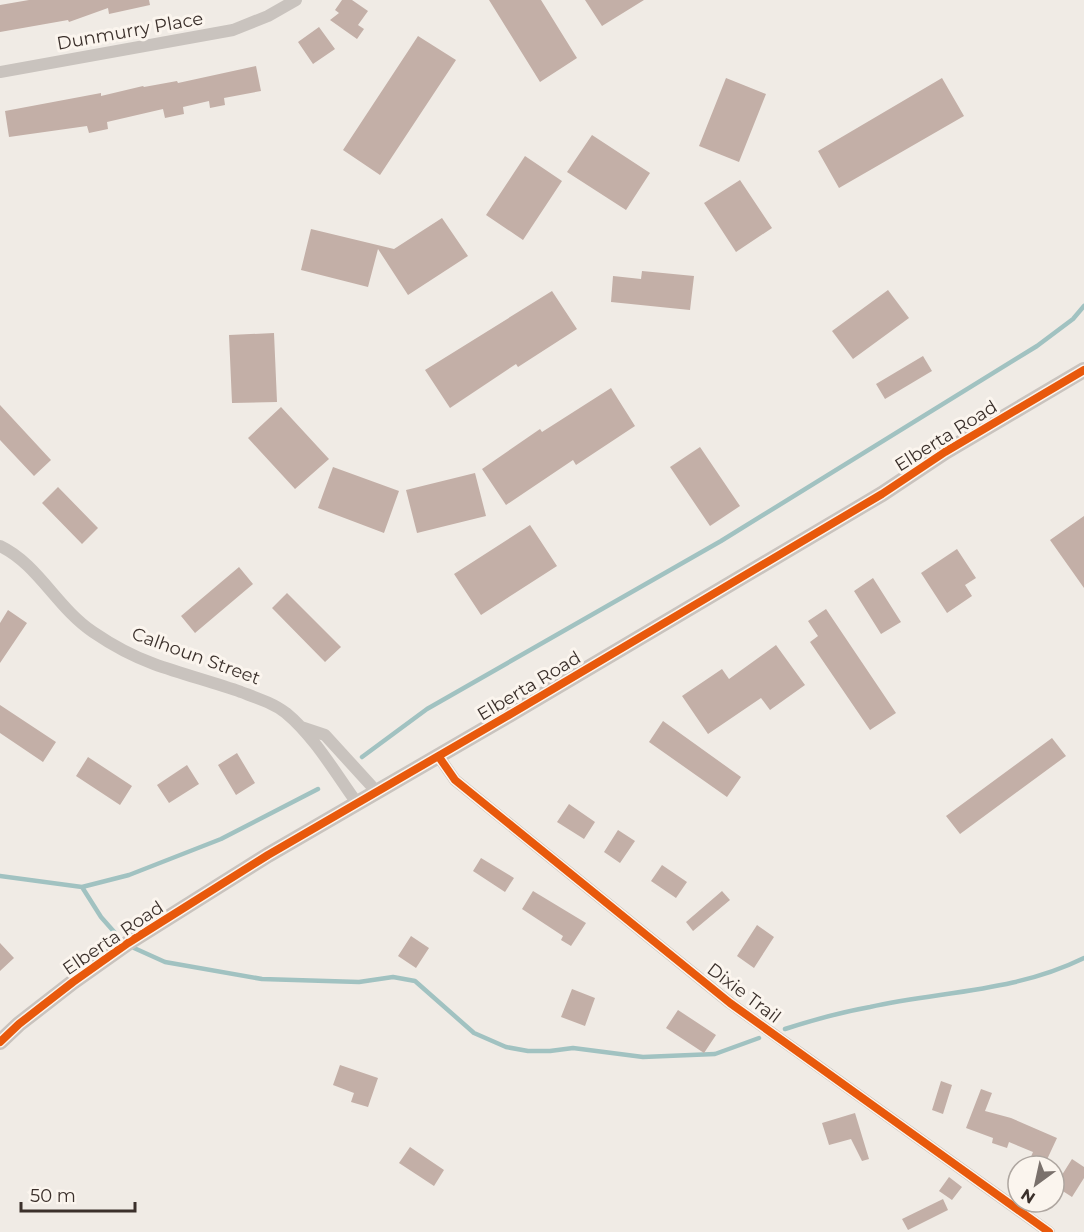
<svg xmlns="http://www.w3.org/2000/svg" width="1084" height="1232" viewBox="0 0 1084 1232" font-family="Montserrat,sans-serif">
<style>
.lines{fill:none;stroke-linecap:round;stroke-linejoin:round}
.stream{stroke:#a1c2c1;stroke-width:4.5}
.building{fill:#c3afa7}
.minor{stroke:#c9c3be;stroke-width:12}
.tertiary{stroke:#c9c3be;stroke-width:16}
.cycleway-casing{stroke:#fbf5ee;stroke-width:11}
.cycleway{stroke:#e8590c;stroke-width:8}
.labels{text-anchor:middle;stroke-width:6;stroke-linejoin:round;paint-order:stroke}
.street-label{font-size:18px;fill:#3b302b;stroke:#fbf5ee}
</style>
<rect width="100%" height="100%" fill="#f0ebe5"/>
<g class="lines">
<!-- stream -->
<path class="stream" d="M 362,757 L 427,709 L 721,541 L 1037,346 L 1073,319 L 1084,306
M 0,876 L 82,887 L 129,875 L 221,839 L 318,789
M 82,887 L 101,917 L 116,934
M 134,948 L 165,962 L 262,979 L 359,982 L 393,977 L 415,981 L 474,1033 L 506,1047 L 528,1051 L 550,1051 L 573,1048 L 643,1057 L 715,1054 L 759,1038
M 785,1029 C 813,1020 842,1012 870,1007 C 943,991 1015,992 1084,958"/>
</g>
<!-- building -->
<path class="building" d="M 29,0 L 149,0 L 150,5 L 109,14 L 108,8 L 69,22 L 68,20 L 0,32 L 0,5 Z
M 342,0 L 352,0 L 368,11 L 358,25 L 364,29 L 357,39 L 330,20 L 339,13 L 335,10 Z
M 489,0 L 541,0 L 577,58 L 540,82 Z
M 585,0 L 644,0 L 602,26 Z
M 319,27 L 335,49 L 313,64 L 298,42 Z
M 418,36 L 456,60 L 380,175 L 343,150 Z
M 256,66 L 261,91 L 224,98 L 225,105 L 210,108 L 209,101 L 183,107 L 184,114 L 165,118 L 163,109 L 107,122 L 108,129 L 89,133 L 87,126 L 9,137 L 5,111 L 101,93 L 101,96 L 143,86 L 144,87 L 177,81 L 178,83 Z
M 726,78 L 766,94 L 739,162 L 699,146 Z
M 942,78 L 964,116 L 839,188 L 818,151 Z
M 592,135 L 650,173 L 626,210 L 567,172 Z
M 525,156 L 562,181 L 523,240 L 486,215 Z
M 740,180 L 772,228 L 736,252 L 704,203 Z
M 442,218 L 468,256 L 408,295 L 378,249 L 368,287 L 301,270 L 311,229 L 394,249 Z
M 642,271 L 694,276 L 690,310 L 611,302 L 613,276 L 641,279 Z
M 888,290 L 909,318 L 853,359 L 832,331 Z
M 552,291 L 577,329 L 518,367 L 516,364 L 450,408 L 425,370 Z
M 274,333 L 277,402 L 232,403 L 229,335 Z
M 923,356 L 932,371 L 885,399 L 876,384 Z
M 611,388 L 635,426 L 576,465 L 573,460 L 506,505 L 482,469 L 540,429 L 542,432 Z
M 0,405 L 51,460 L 34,476 L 0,440 Z
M 281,407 L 329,459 L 295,489 L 248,438 Z
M 700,447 L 740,506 L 710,526 L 670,467 Z
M 333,467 L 399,491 L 384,533 L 318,508 Z
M 475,473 L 486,516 L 417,533 L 406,490 Z
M 58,487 L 98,528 L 82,544 L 42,503 Z
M 1084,516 L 1084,588 L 1050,540 Z
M 530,525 L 557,566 L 481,615 L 454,574 Z
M 957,549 L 976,578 L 965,585 L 972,596 L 947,613 L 921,573 Z
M 239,567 L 253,584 L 195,633 L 181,616 Z
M 873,578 L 901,622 L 881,634 L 854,591 Z
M 287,593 L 341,647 L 325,662 L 272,608 Z
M 826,609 L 896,713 L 870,730 L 810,642 L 818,636 L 808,621 Z
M 8,610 L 27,623 L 0,663 L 0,623 Z
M 776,645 L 805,685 L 770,710 L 761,698 L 708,734 L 682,696 L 722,669 L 729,679 Z
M 0,705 L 56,742 L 43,762 L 0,733 Z
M 663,721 L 741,777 L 727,797 L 649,742 Z
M 1052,738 L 1066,756 L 960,834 L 946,816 Z
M 237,753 L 255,783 L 236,795 L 218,765 Z
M 88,757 L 132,786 L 120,805 L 76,776 Z
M 187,765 L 199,784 L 169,803 L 157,785 Z
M 569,804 L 595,822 L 584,839 L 557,822 Z
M 618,830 L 635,841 L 620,863 L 604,852 Z
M 481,858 L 514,878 L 505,892 L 473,871 Z
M 662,865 L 687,882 L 676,898 L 651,881 Z
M 533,891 L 586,923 L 571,946 L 561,940 L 563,936 L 522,909 Z
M 722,891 L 730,900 L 693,931 L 686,922 Z
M 757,925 L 774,937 L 754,968 L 737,956 Z
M 411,936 L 429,948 L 416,968 L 398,956 Z
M 0,943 L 14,958 L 0,971 Z
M 572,989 L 595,998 L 585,1026 L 561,1017 Z
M 678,1010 L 716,1035 L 704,1053 L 666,1028 Z
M 340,1065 L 378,1078 L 368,1107 L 351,1102 L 354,1093 L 333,1085 Z
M 941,1081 L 952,1085 L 943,1114 L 932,1110 Z
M 981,1089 L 992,1093 L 985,1111 L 1011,1118 L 1057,1138 L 1044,1166 L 1027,1166 L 1033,1152 L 1009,1142 L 1007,1148 L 992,1143 L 993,1138 L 966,1128 Z
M 855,1113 L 869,1159 L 862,1161 L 851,1139 L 829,1145 L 822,1123 Z
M 410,1147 L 444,1170 L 434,1186 L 399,1163 Z
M 1072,1159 L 1084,1167 L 1084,1178 L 1072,1197 L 1055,1186 Z
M 949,1177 L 962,1187 L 952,1200 L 939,1191 Z
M 943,1199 L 948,1210 L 908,1230 L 902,1219 Z"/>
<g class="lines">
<!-- minor -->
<path class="minor" d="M 0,72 L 233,30 L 268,16 L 296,0
M 0,546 C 38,564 57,608 93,632 C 112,645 132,656 154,664 C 182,674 212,682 241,692 C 257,698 273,703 286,713 C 314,736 336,774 357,803
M 301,727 L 325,735 L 377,792
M 439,757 L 455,780 L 730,1003 L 1049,1232"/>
<!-- tertiary -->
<path class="tertiary" d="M 0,1042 L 19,1024 L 73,982 L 128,943 L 268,855 L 509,715 L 882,494 L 945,452 L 1084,370"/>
<defs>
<path id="cycleway" d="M 439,757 L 455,780 L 730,1003 L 1049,1232
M 0,1042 L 19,1024 L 73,982 L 128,943 L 268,855 L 509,715 L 882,494 L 945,452 L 1084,370"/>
</defs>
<!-- cycleway casing -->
<use href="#cycleway" class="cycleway-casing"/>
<!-- cycleway -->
<use href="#cycleway" class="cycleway"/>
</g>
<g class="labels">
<!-- street labels -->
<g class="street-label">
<text transform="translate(130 31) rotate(-10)" y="6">Dunmurry Place</text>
<text transform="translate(946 436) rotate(-32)" y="6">Elberta Road</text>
<text transform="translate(196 656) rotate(20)" y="6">Calhoun Street</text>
<text transform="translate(529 686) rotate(-31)" y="6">Elberta Road</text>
<text transform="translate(113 938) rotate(-34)" y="6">Elberta Road</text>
<text transform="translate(744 993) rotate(37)" y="6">Dixie Trail</text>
</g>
</g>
<!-- north arrow -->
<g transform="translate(1036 1184) rotate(213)"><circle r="28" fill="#fbf5ee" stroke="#aea6a0" stroke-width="1.5"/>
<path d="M0-4.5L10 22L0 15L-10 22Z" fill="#7a716c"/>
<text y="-9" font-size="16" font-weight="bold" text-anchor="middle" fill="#3b302b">N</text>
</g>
<!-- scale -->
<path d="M21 1202v9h114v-9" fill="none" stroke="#3b302b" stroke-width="3"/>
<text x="30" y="1202" font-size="18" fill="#3b302b" stroke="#fbf5ee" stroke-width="4.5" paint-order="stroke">50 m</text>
</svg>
